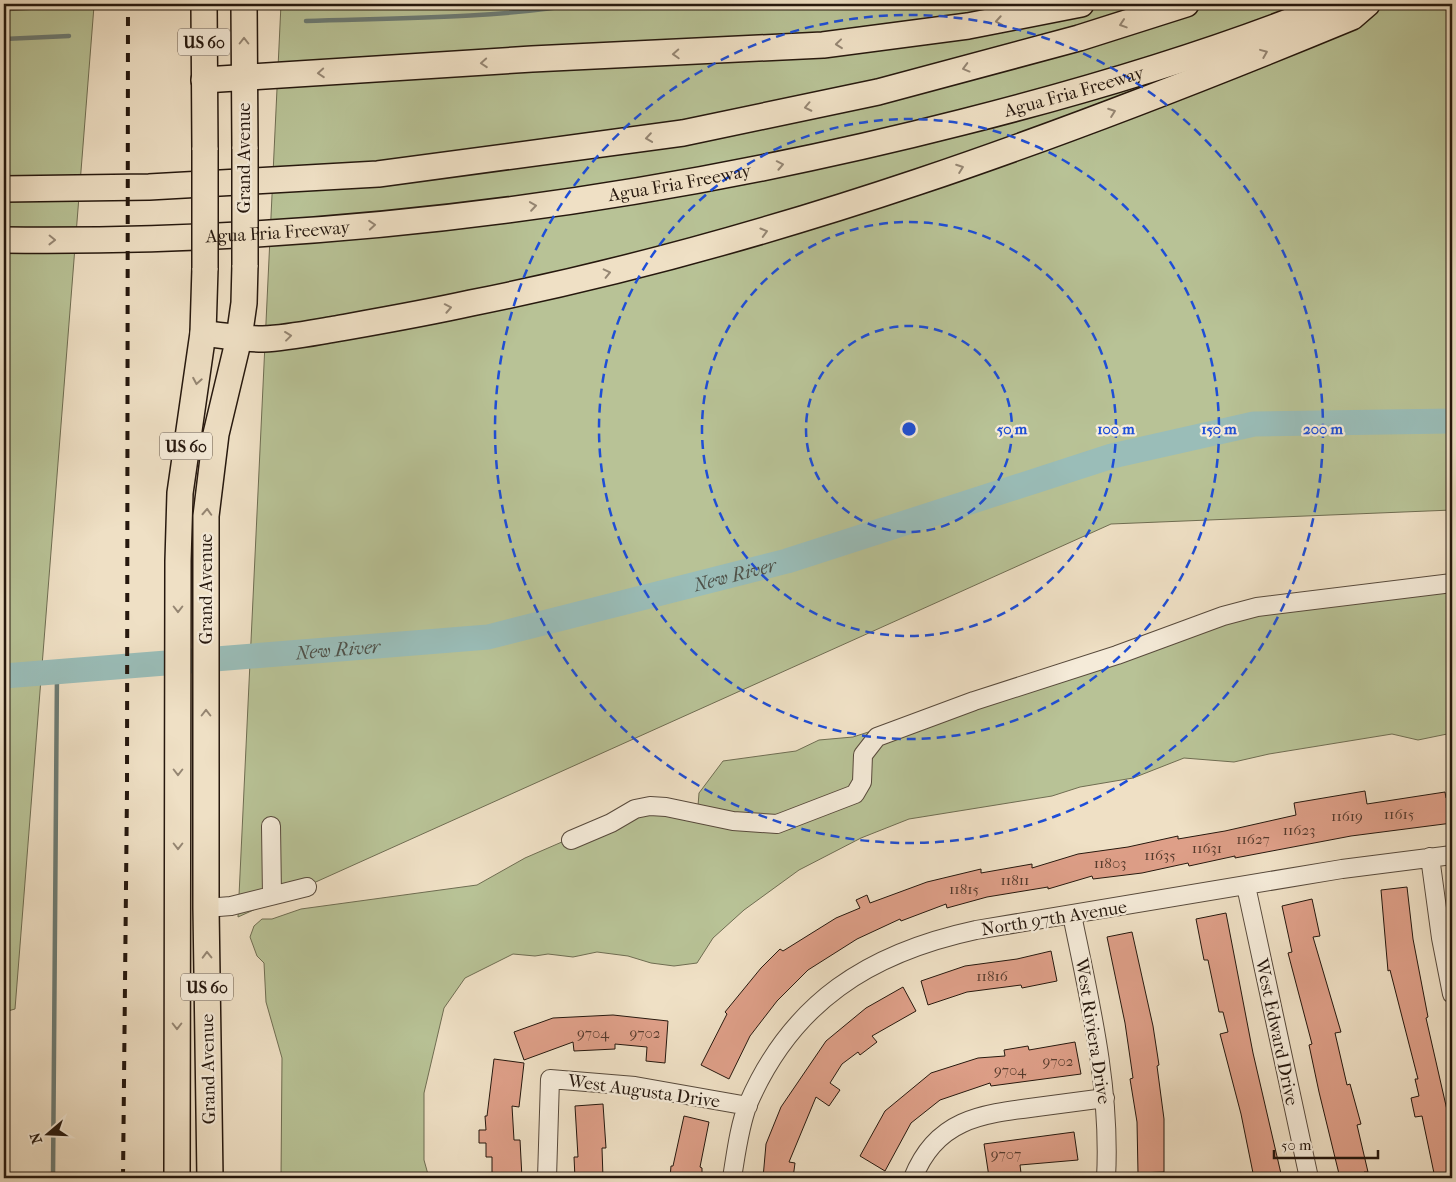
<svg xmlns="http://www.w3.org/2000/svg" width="1456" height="1182" viewBox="0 0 1456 1182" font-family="'IM FELL French Canon',serif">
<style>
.green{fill:#b8c296;stroke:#6f6d52}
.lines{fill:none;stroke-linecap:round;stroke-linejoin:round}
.stream{stroke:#6c7b74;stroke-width:4.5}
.river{stroke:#9abdb8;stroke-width:25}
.building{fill:#de9f88;stroke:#26180e}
.minor-casing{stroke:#584a3c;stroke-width:20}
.highway-casing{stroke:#26180e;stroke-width:28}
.minor{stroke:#f5ebd9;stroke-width:18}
.highway{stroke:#efe0c5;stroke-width:25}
.rail{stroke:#26180e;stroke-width:4;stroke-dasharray:9 9;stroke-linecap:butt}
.highway-bridge-casing{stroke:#26180e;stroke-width:28;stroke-linecap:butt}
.highway-bridge{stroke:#efe0c5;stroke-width:25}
.oneway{stroke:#958673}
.ring{fill:none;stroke:#1d4ed8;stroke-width:2.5;stroke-dasharray:9 6}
.labels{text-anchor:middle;stroke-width:4.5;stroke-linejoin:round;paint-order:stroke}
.number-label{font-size:15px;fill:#543a2c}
.shield{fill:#f5ebd9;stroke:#64574b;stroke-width:1}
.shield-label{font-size:16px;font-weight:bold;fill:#26180e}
.street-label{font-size:18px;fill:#26180e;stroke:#f5ebd9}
.water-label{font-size:19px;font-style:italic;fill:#4f524a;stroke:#f5ebd9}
.centre{fill:#1d4ed8;stroke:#f5ebd9;stroke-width:2.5}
.ring-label{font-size:15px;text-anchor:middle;font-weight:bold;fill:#1d4ed8;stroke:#f5ebd9;stroke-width:4.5;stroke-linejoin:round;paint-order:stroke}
</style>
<rect width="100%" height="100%" fill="#efe0c5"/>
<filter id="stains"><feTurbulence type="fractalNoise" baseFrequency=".004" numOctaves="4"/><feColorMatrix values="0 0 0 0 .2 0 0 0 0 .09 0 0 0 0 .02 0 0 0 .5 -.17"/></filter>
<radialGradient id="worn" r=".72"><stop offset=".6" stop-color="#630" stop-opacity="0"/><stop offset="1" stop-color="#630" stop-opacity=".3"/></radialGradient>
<!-- green -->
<path class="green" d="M 281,4 L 1452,4 L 1452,510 L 1111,524 L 238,917 Z
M 94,6 L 15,1009 L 4,1012 L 4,11 Z
M 1452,585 L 1452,733 L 1418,740 L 1392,734 L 1269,754 L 1234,762 L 1184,758 L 1133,778 L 1080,787 L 1052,796 L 909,819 L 861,838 L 799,870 L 744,910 L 713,938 L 697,963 L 674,966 L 651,963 L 628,956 L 597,952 L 573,957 L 548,954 L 535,956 L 513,954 L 465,978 L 444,1008 L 424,1093 L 424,1160 L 429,1178 L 281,1178 L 282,1058 L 266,1002 L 264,963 L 257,956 L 250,937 L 254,926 L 262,919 L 272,919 L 301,909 L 477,885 L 525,858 L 631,812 L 698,806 L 699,793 L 723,761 L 796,751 L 819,740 L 853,737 L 1213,621 Z"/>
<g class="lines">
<!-- stream -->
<path class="stream" d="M 306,21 C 397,18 489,19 579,4
M 4,39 L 69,36
M 53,1178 L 57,672"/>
<!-- river -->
<path class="river" id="s1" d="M 4,676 L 488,637 L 787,561 L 1112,456 L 1254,424 L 1452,421"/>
</g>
<!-- building -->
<path class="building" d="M 1365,791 L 1367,804 L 1445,792 L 1446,798 L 1452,797 L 1452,823 L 1351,836 L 1235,858 L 1235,856 L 1189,866 L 1188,863 L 1142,873 L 1093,879 L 1092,876 L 1048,889 L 1048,887 L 987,897 L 947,908 L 946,904 L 901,921 L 900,919 L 857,939 L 808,970 L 777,1001 L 750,1036 L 729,1079 L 701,1065 L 727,1014 L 725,1012 L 761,968 L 780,949 L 783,951 L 836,918 L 860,908 L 856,900 L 867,895 L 870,903 L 927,882 L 981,869 L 981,873 L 1032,864 L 1032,868 L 1078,854 L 1128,847 L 1178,836 L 1178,839 L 1225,831 L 1296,815 L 1294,803 Z
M 1407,887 L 1413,939 L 1428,1017 L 1426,1018 L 1452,1132 L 1452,1178 L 1435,1178 L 1422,1116 L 1415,1117 L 1411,1098 L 1419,1096 L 1415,1079 L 1418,1079 L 1390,970 L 1388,971 L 1381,890 Z
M 1312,899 L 1320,936 L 1313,937 L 1341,1032 L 1335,1033 L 1347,1085 L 1350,1084 L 1361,1124 L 1357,1125 L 1368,1172 L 1364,1172 L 1366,1178 L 1340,1178 L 1319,1092 L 1309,1045 L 1312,1044 L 1288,953 L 1292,952 L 1282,906 Z
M 1226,913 L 1253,1053 L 1282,1178 L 1254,1178 L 1241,1114 L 1220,1034 L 1228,1032 L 1223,1012 L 1219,1012 L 1208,960 L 1204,960 L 1196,919 Z
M 1132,932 L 1153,1026 L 1159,1065 L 1157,1066 L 1164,1119 L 1164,1172 L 1138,1173 L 1137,1122 L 1130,1079 L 1133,1078 L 1125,1023 L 1107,937 Z
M 1051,951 L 1057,981 L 1022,988 L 1021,985 L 967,992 L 928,1005 L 921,981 L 965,966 L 1017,959 Z
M 903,987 L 916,1011 L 872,1036 L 877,1042 L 860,1055 L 858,1052 L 842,1064 L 830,1083 L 840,1090 L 829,1106 L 816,1097 L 789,1162 L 795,1163 L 793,1178 L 763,1178 L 766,1144 L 781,1107 L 826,1041 L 866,1008 Z
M 613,1015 L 668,1021 L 665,1063 L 646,1061 L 647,1047 L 615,1044 L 615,1049 L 574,1051 L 573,1042 L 524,1060 L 514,1032 L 553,1018 Z
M 1075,1042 L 1081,1074 L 991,1086 L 990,1083 L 940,1100 L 911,1123 L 885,1171 L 860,1156 L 885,1111 L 931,1073 L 978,1058 L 1005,1056 L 1004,1050 L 1028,1046 L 1029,1050 Z
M 494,1059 L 524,1063 L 519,1107 L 512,1106 L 514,1140 L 520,1140 L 522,1178 L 492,1178 L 492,1157 L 486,1157 L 486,1143 L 479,1143 L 479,1130 L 486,1130 L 485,1116 L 487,1116 Z
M 603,1104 L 606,1148 L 602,1148 L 603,1178 L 575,1178 L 574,1157 L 578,1157 L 575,1106 Z
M 684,1116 L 709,1122 L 700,1167 L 702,1168 L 702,1178 L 670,1178 L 671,1166 L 673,1166 Z
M 1074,1132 L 1078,1160 L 1020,1165 L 1021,1173 L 989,1177 L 984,1144 Z"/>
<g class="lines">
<defs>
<path id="minor" d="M 271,826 L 272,896
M 571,840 L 611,823 L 635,809 L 650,806 L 666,807 L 733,821 L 777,824 L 855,794 L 862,782 L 863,755 L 877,737 L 974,701 L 1117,655 L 1223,616 L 1257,607 L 1452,583
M 1430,857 L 1441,938 L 1452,994
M 1246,886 L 1309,1178
M 206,908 L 231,906 L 307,887
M 1072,915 C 1090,1002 1111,1089 1106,1178
M 547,1178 L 550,1079 L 635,1086 L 748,1106
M 732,1178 C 736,1154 739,1127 748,1104 C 792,1002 869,953 976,930 L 1342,869 L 1452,855
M 913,1178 C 936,1119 981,1114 1037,1107 C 1060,1104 1082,1101 1105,1098"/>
<g id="highway">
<path d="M 204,4 L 205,150"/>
<path d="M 244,4 L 245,149"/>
<path d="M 204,80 L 532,59 L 823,45 L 968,26 L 1081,4"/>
<path d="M 4,189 L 149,187 L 378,174 L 683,133 L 878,92 L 1079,38 L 1186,4"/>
<path id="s2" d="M 4,240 C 327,244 650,202 963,122 C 1089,90 1214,53 1334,4"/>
<path d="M 203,333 C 223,336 243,339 263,339 C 287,338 311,333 335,329 C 380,321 426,313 471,303 C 777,242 1064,136 1352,17 L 1367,4"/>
<path d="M 177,1178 L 178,561 L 180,493 L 203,333 L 205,268"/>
<path d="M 210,1178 L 206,908 L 206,516 L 216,434 L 239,338 L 244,303 L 245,265"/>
</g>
</defs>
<!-- minor casing -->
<use href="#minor" class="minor-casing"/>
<!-- highway casing -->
<use href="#highway" class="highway-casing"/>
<!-- minor -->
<use href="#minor" class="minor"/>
<!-- highway -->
<use href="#highway" class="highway"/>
<!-- rail -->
<path class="rail" d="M 123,1178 L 127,790 L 128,4"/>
<defs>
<path id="highway-bridge" d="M 245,149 L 245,265
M 205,268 L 205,150"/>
</defs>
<!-- highway-bridge casing -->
<use href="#highway-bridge" class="highway-bridge-casing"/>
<!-- highway-bridge -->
<use href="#highway-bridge" class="highway-bridge"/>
</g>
<!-- one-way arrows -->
<defs><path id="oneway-chevron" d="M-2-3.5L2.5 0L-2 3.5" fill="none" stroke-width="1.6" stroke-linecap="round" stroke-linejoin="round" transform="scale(1.25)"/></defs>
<g class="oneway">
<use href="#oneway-chevron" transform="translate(999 21) rotate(170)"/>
<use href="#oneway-chevron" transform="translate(1123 24) rotate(162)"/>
<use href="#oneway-chevron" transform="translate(244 41) rotate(-90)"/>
<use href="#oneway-chevron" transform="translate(839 44) rotate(174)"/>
<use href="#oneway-chevron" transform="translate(1264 53) rotate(-22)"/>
<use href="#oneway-chevron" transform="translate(676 54) rotate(177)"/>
<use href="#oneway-chevron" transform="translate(484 63) rotate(176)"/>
<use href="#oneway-chevron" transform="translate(966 68) rotate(165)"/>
<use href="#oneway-chevron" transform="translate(321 73) rotate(176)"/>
<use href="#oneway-chevron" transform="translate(808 107) rotate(168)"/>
<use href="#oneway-chevron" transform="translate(1112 112) rotate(-20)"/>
<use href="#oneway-chevron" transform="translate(649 138) rotate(172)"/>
<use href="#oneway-chevron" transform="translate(780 165) rotate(-11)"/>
<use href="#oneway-chevron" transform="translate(960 168) rotate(-20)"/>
<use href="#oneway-chevron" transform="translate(533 206) rotate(-8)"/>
<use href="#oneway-chevron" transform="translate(372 225) rotate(-5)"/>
<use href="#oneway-chevron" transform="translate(764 232) rotate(-16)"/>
<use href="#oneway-chevron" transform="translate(52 240) rotate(1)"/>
<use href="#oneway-chevron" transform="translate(607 273) rotate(-13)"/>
<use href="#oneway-chevron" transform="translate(448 308) rotate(-11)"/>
<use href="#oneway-chevron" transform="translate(288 336) rotate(-7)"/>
<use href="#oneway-chevron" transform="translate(197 381) rotate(100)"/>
<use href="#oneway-chevron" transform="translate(207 512) rotate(-87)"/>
<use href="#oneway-chevron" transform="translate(178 609) rotate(90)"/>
<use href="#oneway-chevron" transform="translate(206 713) rotate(-90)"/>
<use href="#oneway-chevron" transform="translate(178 772) rotate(90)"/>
<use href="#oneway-chevron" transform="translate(178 846) rotate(90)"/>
<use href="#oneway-chevron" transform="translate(207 955) rotate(-91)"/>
<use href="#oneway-chevron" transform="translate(177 1026) rotate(90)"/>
</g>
<!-- distance rings -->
<g class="ring">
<circle cx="909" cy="429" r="103"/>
<circle cx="909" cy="429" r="207"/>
<circle cx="909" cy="429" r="310"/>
<circle cx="909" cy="429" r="414"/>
</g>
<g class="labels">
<!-- number labels -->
<g class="number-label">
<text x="1399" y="819">11615</text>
<text x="1347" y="821">11619</text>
<text x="1299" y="835">11623</text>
<text x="1253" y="844">11627</text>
<text x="1207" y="853">11631</text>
<text x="1160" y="860">11635</text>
<text x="1110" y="868">11803</text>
<text x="1015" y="885">11811</text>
<text x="964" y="894">11815</text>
<text x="992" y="981">11816</text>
<text x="593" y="1038">9704</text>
<text x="645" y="1038">9702</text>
<text x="1058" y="1066">9702</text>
<text x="1010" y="1075">9704</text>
<text x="1006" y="1159">9707</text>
</g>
<!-- shield labels -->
<g class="shield">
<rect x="178" y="28.5" width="52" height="27" rx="4"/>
<rect x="160" y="432.5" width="52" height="27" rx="4"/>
<rect x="181" y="973.5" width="52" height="27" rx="4"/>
</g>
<g class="shield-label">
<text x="204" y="48">US 60</text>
<text x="186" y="452">US 60</text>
<text x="207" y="993">US 60</text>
</g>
<!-- street labels -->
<g class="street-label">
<text dy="6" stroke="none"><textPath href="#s2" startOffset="1084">Agua Fria Freeway</textPath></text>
<text transform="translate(244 158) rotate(-90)" y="6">Grand Avenue</text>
<text dy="6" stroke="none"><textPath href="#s2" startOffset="679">Agua Fria Freeway</textPath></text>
<text dy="6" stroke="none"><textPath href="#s2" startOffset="274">Agua Fria Freeway</textPath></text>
<text transform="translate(206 589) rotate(-90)" y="6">Grand Avenue</text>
<text transform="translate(1054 918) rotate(-9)" y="6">North 97th Avenue</text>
<text transform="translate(1093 1031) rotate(81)" y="6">West Riviera Drive</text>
<text transform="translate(1277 1032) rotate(78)" y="6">West Edward Drive</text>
<text transform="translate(208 1069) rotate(-91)" y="6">Grand Avenue</text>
<text transform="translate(644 1091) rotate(8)" y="6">West Augusta Drive</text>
</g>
<!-- water labels -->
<g class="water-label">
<text dy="7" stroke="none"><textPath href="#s1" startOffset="740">New River</textPath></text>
<text dy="7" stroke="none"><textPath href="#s1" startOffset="335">New River</textPath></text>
</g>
</g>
<circle cx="909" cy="429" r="8" class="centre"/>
<g class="ring-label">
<text x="1012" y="434">50 m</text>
<text x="1116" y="434">100 m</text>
<text x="1219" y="434">150 m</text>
<text x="1323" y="434">200 m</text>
</g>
<!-- margin -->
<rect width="1456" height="1182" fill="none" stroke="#efe0c5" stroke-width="20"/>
<rect x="5" y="5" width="1446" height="1172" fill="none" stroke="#26180e" stroke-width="2.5"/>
<rect x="10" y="10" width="1436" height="1162" fill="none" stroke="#26180e"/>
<!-- north arrow -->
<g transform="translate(48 1134) rotate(251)" stroke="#f5ebd9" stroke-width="4" paint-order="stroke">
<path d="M0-4L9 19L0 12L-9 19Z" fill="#26180e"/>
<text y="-8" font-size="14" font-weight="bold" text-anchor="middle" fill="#26180e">N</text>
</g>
<!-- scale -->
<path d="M1274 1150v8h104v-8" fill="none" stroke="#26180e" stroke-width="2.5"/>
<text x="1281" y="1150" font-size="15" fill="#26180e" stroke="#f5ebd9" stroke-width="4" paint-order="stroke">50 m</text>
<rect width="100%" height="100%" filter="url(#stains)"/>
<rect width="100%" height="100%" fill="url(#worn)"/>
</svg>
